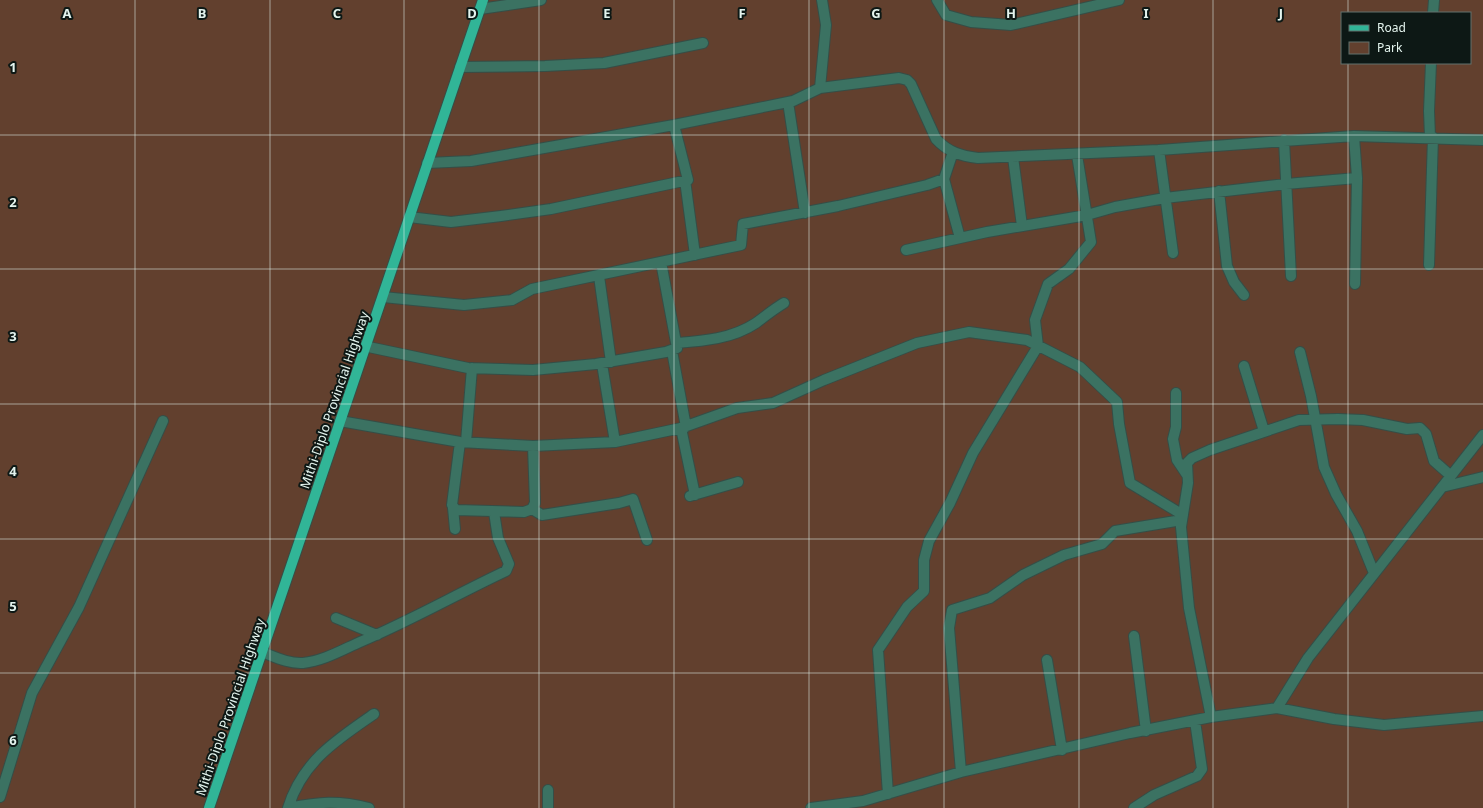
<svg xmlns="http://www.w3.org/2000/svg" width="1483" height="808" viewBox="0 0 1483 808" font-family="'Noto Sans',sans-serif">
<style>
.green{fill:#62402e;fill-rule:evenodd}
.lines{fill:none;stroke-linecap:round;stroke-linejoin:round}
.minor-casing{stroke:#354e47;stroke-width:12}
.primary-casing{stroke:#354e47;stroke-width:12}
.minor{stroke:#3b7262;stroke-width:10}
.primary{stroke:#31b597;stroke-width:10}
.grid{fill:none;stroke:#e4f4ee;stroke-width:1;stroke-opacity:0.55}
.labels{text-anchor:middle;stroke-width:4;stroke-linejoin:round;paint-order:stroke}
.street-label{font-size:13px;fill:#e4f4ee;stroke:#0d1815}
.grid-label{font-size:13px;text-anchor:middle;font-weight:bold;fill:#e4f4ee;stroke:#0d1815;stroke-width:4;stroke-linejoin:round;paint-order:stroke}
</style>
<rect width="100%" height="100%" fill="#19332c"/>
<!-- green -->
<path class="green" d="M 0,0 L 1483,0 L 1483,808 L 0,808 ZM 1342,13 L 1470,13 L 1470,63 L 1342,63 Z"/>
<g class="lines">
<defs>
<path id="minor" d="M 937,0 L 946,15 L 971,22 L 1011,25 L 1119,0
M 480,9 L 541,0
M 1433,13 L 1434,0
M 460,67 L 545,66 L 604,63 L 703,43
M 820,88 L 826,25 L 822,0
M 788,102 L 805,213
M 1354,136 L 1357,178 L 1355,284
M 1430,137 L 1429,111 L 1431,63
M 1284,140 L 1291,276
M 1159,150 L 1173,253
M 1013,157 L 1022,226
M 427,163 L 471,161 L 674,125 L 793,101 L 820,88 L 899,78 L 907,80 L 911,84 L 936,139 C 948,152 961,156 978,158 L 1159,150 L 1354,136 L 1483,140
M 944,179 L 960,238
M 685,180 L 695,255
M 1219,191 L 1227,266 L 1234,282 L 1244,295
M 409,217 L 451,222 L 501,216 L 551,209 L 688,180 L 674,125
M 906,250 L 987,232 L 1087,215 L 1115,207 L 1165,198 L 1286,184 L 1357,178
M 1429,265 L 1433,137
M 599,276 L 611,362
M 383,297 L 464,305 L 512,300 L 532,289 L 741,245 L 743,224 L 838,206 L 927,185 L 944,179 L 953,152
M 676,343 C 703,341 732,339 756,323 C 765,316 774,309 784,303
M 364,346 L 468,368 L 533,370 L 596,364 L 666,352 L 677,348 L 661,262
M 672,351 L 686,427
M 1300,352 L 1311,396 L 1324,467 L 1336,494 L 1357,531 L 1374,573
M 602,364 L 615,442
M 1244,366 L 1264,431
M 1176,393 L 1176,427 L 1173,439 L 1177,460 L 1187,475
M 340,421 L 460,442 L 533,446 L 615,442 L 681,428 L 737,408 L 773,403 L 824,380 L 917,343 L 969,332 L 1027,340 L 1080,367 L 1117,402 L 1119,424 L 1130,483 L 1183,515
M 681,428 L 695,495
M 460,442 L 452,505 L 456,510 L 524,512 L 532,509 L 535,503 L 533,446
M 466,442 L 472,368
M 1442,487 L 1483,477
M 690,496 L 738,482
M 453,508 L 455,529
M 532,509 L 542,515 L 619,503 L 633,499 L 647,540
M 336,618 L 377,635
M 1134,636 L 1146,731
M 262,652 C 275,657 289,664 303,663 C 323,661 342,650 360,642 C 410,621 457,594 506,571 L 509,564 L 498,538 L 494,512
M 1047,660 L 1062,750
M 1277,708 L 1334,719 L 1384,725 L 1483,716
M 1211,717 L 1189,608 L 1181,527 L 1188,483 L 1187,463 L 1192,458 L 1210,450 L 1299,420 L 1338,419 L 1363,420 L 1407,429 L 1420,428 L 1426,434 L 1434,461 L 1451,476
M 961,772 L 949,628 L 952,610 L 990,598 L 1023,575 L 1064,555 L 1102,544 L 1115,531 L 1182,520
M 548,790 L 548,808
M 888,794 L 878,650 L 907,607 L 924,591 L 924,560 L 929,541 L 950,503 L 973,453 L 1038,346 L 1035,320 L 1048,284 L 1069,269 L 1091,242 L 1077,155
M 0,797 L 32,693 L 79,607 L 163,421
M 288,808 C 302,762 336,740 374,714
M 288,808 C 320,802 337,800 369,808
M 811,808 L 863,801 L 961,772 L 1130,733 L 1211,717 L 1277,708 L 1308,658 L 1483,435
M 1134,808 L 1154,795 L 1197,776 L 1202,769 L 1195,721"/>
<path id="primary" d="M 209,808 L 483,0"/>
</defs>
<!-- minor casing -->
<use href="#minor" class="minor-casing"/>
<!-- primary casing -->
<use href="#primary" class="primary-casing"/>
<!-- minor -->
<use href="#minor" class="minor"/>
<!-- primary -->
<use href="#primary" class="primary"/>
</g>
<!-- grid -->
<path class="grid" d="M 135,0 L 135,808M 270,0 L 270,808M 404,0 L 404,808M 539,0 L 539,808M 674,0 L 674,808M 809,0 L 809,808M 944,0 L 944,808M 1079,0 L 1079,808M 1213,0 L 1213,808M 1348,0 L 1348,13M 1348,63 L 1348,808M 0,135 L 1483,135M 0,269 L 1483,269M 0,404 L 1483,404M 0,539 L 1483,539M 0,673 L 1483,673"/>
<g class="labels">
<!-- street labels -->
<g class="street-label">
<text transform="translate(334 400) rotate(-71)" y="5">Mithi-Diplo Provincial Highway</text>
<text transform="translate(230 707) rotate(-71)" y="5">Mithi-Diplo Provincial Highway</text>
</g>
</g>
<g class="grid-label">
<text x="67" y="18">A</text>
<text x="202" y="18">B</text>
<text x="337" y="18">C</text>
<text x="472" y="18">D</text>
<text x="607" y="18">E</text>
<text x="742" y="18">F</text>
<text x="876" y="18">G</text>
<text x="1011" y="18">H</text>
<text x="1146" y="18">I</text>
<text x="1281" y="18">J</text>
<text x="13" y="72">1</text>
<text x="13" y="207">2</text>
<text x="13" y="341">3</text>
<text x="13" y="476">4</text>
<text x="13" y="611">5</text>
<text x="13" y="745">6</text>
</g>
<!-- legend -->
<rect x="1341" y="12" width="130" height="52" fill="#0d1815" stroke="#63706c"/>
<rect x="1349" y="25" width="20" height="6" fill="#31b597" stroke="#63706c"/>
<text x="1377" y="32" font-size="12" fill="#e4f4ee">Road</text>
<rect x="1349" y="42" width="20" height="12" fill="#62402e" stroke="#63706c"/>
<text x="1377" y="52" font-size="12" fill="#e4f4ee">Park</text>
</svg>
